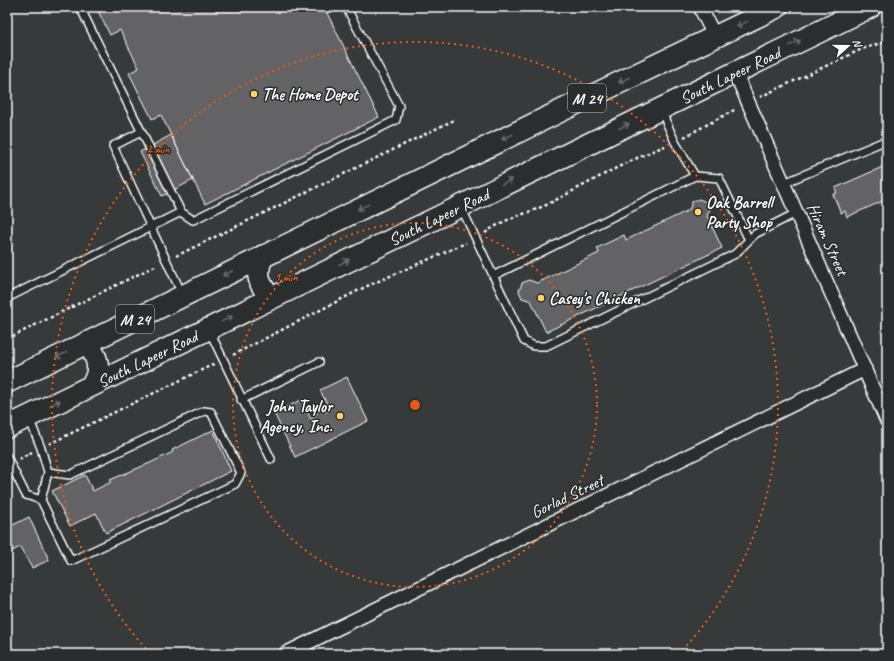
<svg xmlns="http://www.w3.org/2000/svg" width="894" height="661" viewBox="0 0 894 661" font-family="Caveat,sans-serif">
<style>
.building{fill:#636465;stroke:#fff}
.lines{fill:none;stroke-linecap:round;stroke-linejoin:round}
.lane-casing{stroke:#fff;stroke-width:10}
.street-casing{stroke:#fff;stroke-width:16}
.primary-casing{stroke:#fff;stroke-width:24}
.path{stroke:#fff;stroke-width:2.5;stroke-dasharray:3 3;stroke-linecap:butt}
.lane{stroke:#2a2d2e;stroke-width:7}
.street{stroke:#2a2d2e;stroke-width:13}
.primary{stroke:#2a2d2e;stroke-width:21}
.oneway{stroke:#6a6c6d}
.ring{fill:none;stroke:#e8590c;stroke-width:2;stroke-dasharray:2 4}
.poi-dot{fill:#ffd166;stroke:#2a2d2e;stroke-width:1.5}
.labels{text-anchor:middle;stroke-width:3;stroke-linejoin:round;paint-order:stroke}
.shield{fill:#2a2d2e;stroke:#bfc0c0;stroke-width:1}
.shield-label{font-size:16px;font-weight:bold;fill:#fff}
.street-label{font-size:17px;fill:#fff;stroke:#2a2d2e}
.poi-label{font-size:17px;font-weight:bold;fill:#fff;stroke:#2a2d2e;text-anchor:start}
.centre{fill:#e8590c;stroke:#2a2d2e;stroke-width:2}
.ring-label{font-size:12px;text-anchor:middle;font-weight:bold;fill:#e8590c;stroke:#2a2d2e;stroke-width:3;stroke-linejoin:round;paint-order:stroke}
</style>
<rect width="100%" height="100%" fill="#373a3b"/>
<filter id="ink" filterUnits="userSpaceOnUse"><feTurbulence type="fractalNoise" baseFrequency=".025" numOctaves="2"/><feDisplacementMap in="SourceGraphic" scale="8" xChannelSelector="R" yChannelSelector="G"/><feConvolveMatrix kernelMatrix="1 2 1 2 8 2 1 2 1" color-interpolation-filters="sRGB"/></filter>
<g filter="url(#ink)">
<!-- building -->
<path class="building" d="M 96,7 L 324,7 L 379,117 L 205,204 L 161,115 L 152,119 L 129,73 L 139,68 L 120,30 L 110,35 Z
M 171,135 L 193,180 L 162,196 L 140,152 Z
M 887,165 L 887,199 L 847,217 L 845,211 L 841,213 L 833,194 L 837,193 L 835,188 Z
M 699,199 L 706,202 L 710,209 L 707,216 L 722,248 L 546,332 L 531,301 L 522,298 L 519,291 L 522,283 L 529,280 L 537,283 L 599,253 L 597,248 L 624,235 L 626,240 L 689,210 L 692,202 Z
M 347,377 L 368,421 L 295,457 L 274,413 L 301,400 L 311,419 L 315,417 L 314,414 L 324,409 L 325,412 L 330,410 L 320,390 Z
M 213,430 L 231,471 L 106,533 L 96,513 L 70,526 L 52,491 L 85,475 L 93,491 L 111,482 L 110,480 L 150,463 L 173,452 L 172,450 Z
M 29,517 L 49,560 L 32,568 L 20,547 L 7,554 L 7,528 Z"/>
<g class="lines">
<defs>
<path id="lane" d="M 80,7 L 181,212 L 193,220 L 396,120 L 399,106 L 346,7
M 661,110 L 675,142 L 695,176 L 719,178 L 749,240
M 141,132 L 113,146 L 182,294
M 784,183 L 887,140
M 461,207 L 524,341 L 534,346 L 546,346 L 735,254 L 755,234 L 796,213
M 493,276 L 695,176
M 7,298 L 181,212
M 209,330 L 271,459
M 241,400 L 319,362
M 7,457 L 26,495 L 41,500 L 71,561 L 235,484 L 241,473 L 211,412 L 204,411 L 70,475 L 48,472 L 41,448 L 29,418
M 41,500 L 48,472"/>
<path id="street" d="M 700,7 L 715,37
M 735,72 L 887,421
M 285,654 L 865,369"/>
<g id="primary">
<path d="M 263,256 C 255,272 258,285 271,297"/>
<path d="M 86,343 C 98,356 102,370 92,385"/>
<path d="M 7,382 L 579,102 L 777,7"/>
<path id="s1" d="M 7,427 L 870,7"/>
</g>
</defs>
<!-- lane casing -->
<use href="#lane" class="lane-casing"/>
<!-- street casing -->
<use href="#street" class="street-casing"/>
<!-- primary casing -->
<use href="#primary" class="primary-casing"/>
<!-- path -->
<path class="path" d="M 760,97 L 862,49 L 887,41
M 684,137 L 736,109
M 485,233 C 507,217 525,215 548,204 C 587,184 624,162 665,146
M 176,256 L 454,120
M 7,339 L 157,265
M 233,355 L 365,287 L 466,243
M 49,444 L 214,364
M 19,459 L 32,452"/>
<!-- lane -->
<use href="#lane" class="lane"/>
<!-- street -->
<use href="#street" class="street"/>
<!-- primary -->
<use href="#primary" class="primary"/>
</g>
<!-- one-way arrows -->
<defs><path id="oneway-shaft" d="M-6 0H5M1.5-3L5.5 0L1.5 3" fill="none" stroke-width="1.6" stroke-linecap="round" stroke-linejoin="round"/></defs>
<g class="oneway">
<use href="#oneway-shaft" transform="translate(742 24) rotate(154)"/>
<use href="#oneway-shaft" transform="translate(795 43) rotate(-26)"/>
<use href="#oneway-shaft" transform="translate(624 80) rotate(154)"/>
<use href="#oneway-shaft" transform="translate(624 126) rotate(-26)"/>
<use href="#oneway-shaft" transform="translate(507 137) rotate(154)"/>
<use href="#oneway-shaft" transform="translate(507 182) rotate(-26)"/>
<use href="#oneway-shaft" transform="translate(363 207) rotate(154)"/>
<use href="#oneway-shaft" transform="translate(344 262) rotate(-26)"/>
<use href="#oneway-shaft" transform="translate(228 273) rotate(154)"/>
<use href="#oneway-shaft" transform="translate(227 319) rotate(-26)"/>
<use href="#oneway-shaft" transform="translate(61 355) rotate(154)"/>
<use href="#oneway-shaft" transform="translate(55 403) rotate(-26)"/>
</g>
</g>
<!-- distance rings -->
<g class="ring">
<circle cx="415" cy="405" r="182"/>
<path d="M150 653A363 363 0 1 1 680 653"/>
</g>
<!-- markers -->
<g class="poi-dot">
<circle cx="254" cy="94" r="4"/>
<circle cx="698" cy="212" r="4"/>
<circle cx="541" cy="298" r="4"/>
<circle cx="340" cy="416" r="4"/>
</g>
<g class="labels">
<!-- shield labels -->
<g class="shield">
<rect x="568" y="84" width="38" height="28" rx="3"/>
<rect x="116" y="305" width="38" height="28" rx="3"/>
</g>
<g class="shield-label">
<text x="587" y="104">M 24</text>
<text x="135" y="325">M 24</text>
</g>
<!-- street labels -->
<g class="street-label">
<text dy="6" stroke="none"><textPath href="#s1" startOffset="804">South Lapeer Road</textPath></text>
<text dy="6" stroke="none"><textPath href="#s1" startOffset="480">South Lapeer Road</textPath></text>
<text transform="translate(828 239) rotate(66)" y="6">Hiram Street</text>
<text dy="6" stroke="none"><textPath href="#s1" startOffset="156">South Lapeer Road</textPath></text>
<text transform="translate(567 496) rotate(-26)" y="6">Gorlad Street</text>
</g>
<!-- poi labels -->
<g class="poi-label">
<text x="262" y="100">The Home Depot</text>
<text x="706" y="208">Oak Barrell<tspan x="706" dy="20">Party Shop</tspan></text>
<text x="549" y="304">Casey's Chicken</text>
<text x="332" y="412" text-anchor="end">John Taylor<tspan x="332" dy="20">Agency, Inc.</tspan></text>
</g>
</g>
<circle cx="415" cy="405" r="6" class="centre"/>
<g class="ring-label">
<text x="158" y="153">2 min</text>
<text x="286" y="281">1 min</text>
</g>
<!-- margin -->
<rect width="894" height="661" fill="none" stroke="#2a2d2e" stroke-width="24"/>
<rect x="12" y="12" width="870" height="637" fill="none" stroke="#fff" stroke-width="1.5" filter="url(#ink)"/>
<!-- north arrow -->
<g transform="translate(848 46) rotate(69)" stroke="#2a2d2e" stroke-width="3" paint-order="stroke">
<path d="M0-3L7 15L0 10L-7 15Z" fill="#ffffff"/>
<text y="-6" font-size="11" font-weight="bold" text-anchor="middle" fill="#ffffff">N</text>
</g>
</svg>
